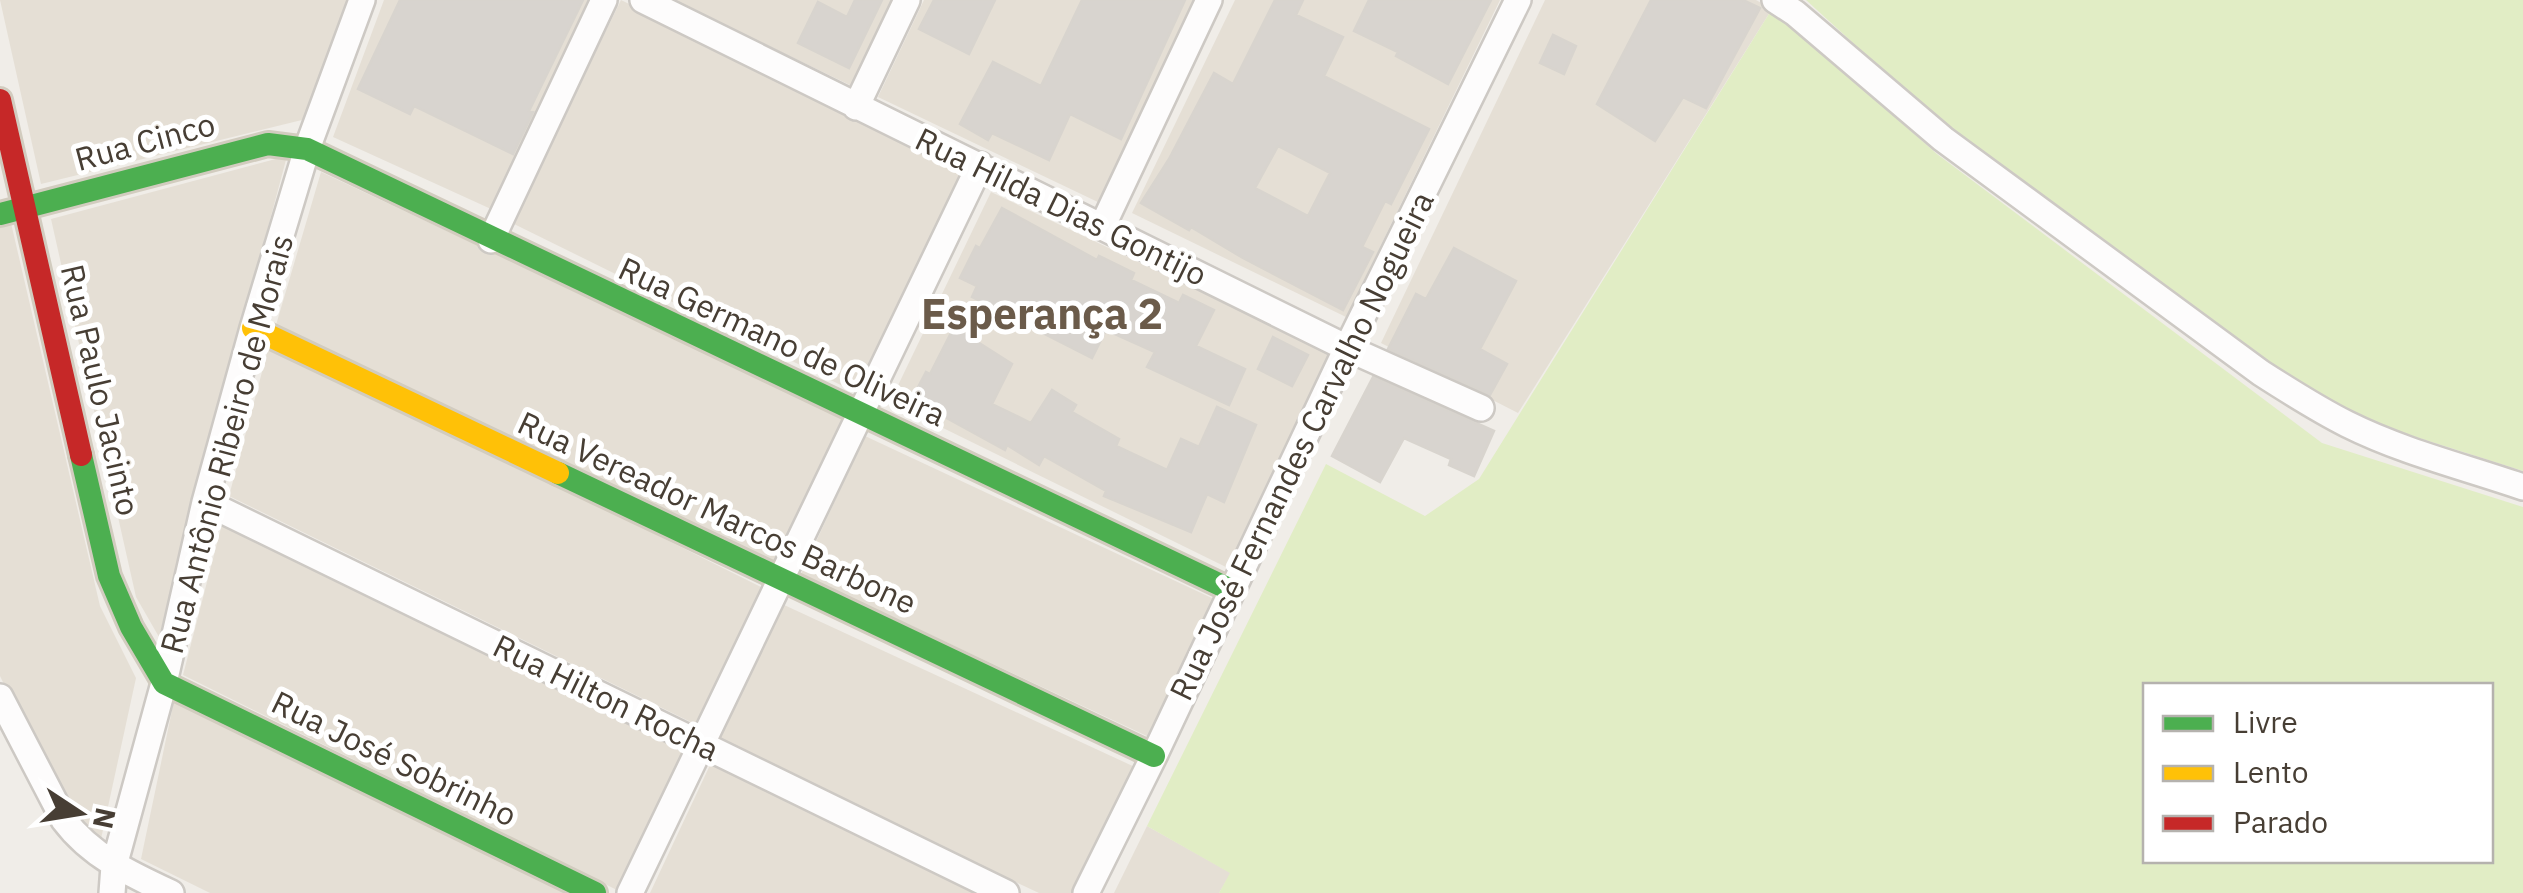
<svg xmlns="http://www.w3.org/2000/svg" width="2523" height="893" viewBox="0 0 2523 893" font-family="'IBM Plex Sans',sans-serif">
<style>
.residential{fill:#e5dfd5}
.green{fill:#e1edc5;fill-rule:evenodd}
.building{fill:#d8d4cf;stroke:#d8d4ce;stroke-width:2.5;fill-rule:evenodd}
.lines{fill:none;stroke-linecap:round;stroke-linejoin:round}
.street-casing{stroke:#cdc9c4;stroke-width:30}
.fast-casing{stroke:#d2ccbf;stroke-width:28}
.slow-casing{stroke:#d2ccbf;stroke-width:28}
.jam-casing{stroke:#d2ccbf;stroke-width:28}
.street{stroke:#fdfcfc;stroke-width:25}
.fast{stroke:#4caf50;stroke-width:22}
.slow{stroke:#ffc107;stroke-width:22}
.jam{stroke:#c62828;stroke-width:22}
.labels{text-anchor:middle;stroke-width:10;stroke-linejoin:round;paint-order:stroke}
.street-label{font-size:32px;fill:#473e34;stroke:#fff}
.district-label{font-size:42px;font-weight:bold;fill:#6b5b4a;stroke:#fff}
</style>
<rect width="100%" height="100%" fill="#f0ede8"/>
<!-- residential -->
<path class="residential" d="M 0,0 L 359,0 L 310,118 L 41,184 Z
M 384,0 L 588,0 L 491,209 L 333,137 Z
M 621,0 L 967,169 L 857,393 L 512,223 Z
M 673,0 L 895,0 L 854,87 Z
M 924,0 L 1198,0 L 1102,204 L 878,97 Z
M 1235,0 L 1500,0 L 1346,317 L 1132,213 Z
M 1545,0 L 1756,0 L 1772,9 L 1518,413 L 1381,343 Z
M 287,156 L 159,637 L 136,597 L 51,219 Z
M 321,172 L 848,419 L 780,566 L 276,325 Z
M 991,192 L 1332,354 L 1230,569 L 890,402 Z
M 11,223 L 100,606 L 136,678 L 101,839 L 65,811 L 0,676 L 0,226 Z
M 270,342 L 765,589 L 699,726 L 229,496 Z
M 865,436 L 1214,599 L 1149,737 L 801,574 Z
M 223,520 L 691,747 L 621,892 L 183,675 Z
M 782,604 L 1137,768 L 1076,893 L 1039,893 L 718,742 Z
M 175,696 L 578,893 L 210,893 L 141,859 Z
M 711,763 L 987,893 L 650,893 Z
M 1147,826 L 1231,873 L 1219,893 L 1114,893 Z"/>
<!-- green -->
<path class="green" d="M 1806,0 L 2523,0 L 2523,471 L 2353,417 L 2306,392 L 1944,126 Z
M 1772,9 L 1937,154 L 2322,443 L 2523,507 L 2523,893 L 1219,893 L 1230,873 L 1147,826 L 1326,464 L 1425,516 L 1479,479 ZM 2146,686 L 2490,686 L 2490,860 L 2146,860 Z"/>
<!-- building -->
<path class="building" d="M 400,0 L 583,0 L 529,111 L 533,112 L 513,154 L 414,106 L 410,114 L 358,89 Z
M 855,0 L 882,0 L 849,68 L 798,43 L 818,2 L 847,17 Z
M 934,0 L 995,0 L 969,54 L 919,29 Z
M 1082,0 L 1185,0 L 1121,139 L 1070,114 L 1049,160 L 992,133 L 988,140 L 960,124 L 993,62 L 1041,86 Z
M 1275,0 L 1303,0 L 1296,15 L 1343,37 L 1324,76 L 1429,129 L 1391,204 L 1385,201 L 1362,247 L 1373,252 L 1343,310 L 1243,258 L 1191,227 L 1189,230 L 1141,203 L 1169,159 L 1214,73 L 1233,84 ZM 1278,146 L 1330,173 L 1308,216 L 1255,188 Z
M 1369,0 L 1491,0 L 1448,84 L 1396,56 L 1398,52 L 1354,31 Z
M 1651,0 L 1743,0 L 1760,8 L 1706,108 L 1683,97 L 1655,141 L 1597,104 Z
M 1553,35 L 1576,46 L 1564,74 L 1540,63 Z
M 1002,208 L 1097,260 L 1099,256 L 1134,273 L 1131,280 L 1179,303 L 1183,295 L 1214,310 L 1196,346 L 1245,369 L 1229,405 L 1147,367 L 1155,352 L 1106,330 L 1092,358 L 972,297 L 977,286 L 960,278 L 976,246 L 980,248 Z
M 1454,248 L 1516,281 L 1480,349 L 1507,364 L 1490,395 L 1388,349 L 1416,294 L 1426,299 Z
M 954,327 L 1012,364 L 992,404 L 1031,423 L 1052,390 L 1076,405 L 1072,412 L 1119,439 L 1116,446 L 1167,470 L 1181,439 L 1199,447 L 1217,407 L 1256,425 L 1224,502 L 1207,494 L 1191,532 L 1104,496 L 1106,491 L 1044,456 L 1039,465 L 1007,445 L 1005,450 L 912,399 L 926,372 L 930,374 Z
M 1273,337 L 1308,355 L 1292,386 L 1258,369 Z
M 1373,377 L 1494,431 L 1474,476 L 1449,465 L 1451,459 L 1404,438 L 1380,482 L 1332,456 Z"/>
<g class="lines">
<defs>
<path id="street" d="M 643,0 L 1347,348 L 1481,408
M 1775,0 L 1795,13 L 1943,139 L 2261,373 C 2289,391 2317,409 2347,424 C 2403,452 2465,467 2523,487
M 856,107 L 907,0
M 1103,225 L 1209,0
M 491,240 L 604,0
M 205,502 L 1006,893
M 0,697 L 64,820 C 91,856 130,874 171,893
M 112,893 L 114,866 L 164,683 L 205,502 L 253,328 L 307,149 L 362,0
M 630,893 L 980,165
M 1086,893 L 1154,756 L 1347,348 L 1518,0"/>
<path id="fast" d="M 0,214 L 268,144 L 307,149 L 1231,590
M 81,455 L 109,576 L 131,627 L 164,683 L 595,893
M 558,473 L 1154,756"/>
<path id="slow" d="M 253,328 L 558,473"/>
<path id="jam" d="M 0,100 L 81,455"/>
</defs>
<!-- street casing -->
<use href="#street" class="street-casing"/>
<!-- fast casing -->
<use href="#fast" class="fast-casing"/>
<!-- slow casing -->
<use href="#slow" class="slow-casing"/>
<!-- jam casing -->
<use href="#jam" class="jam-casing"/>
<!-- street -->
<use href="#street" class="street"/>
<!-- fast -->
<use href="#fast" class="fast"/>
<!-- slow -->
<use href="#slow" class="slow"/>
<!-- jam -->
<use href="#jam" class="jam"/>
</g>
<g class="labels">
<!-- street labels -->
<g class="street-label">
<text transform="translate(145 142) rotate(-15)" y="11">Rua Cinco</text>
<text transform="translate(1061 207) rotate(26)" y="11">Rua Hilda Dias Gontijo</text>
<text transform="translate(782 342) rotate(25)" y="11">Rua Germano de Oliveira</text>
<text transform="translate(100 390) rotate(77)" y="11">Rua Paulo Jacinto</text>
<text transform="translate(227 444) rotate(-75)" y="11">Rua Antônio Ribeiro de Morais</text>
<text transform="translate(1302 446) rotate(-64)" y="11">Rua José Fernandes Carvalho Nogueira</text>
<text transform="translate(717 513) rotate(25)" y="11">Rua Vereador Marcos Barbone</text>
<text transform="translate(606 698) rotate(26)" y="11">Rua Hilton Rocha</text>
<text transform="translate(394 759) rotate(26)" y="11">Rua José Sobrinho</text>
</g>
<!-- district labels -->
<g class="district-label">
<text x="1042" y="329">Esperança 2</text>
</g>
</g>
<!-- legend -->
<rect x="2143" y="683" width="350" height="180" fill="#ffffff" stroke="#b5b2ae" stroke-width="2.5"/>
<rect x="2163" y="716" width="50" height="15" fill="#4caf50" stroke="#b5b2ae" stroke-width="2.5"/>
<text x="2233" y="733" font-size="30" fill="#473e34">Livre</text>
<rect x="2163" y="766" width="50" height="15" fill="#ffc107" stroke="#b5b2ae" stroke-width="2.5"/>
<text x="2233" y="783" font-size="30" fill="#473e34">Lento</text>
<rect x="2163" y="816" width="50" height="15" fill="#c62828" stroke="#b5b2ae" stroke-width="2.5"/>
<text x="2233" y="833" font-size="30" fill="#473e34">Parado</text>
<!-- north arrow -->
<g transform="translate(80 813) rotate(102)" stroke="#ffffff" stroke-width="8" paint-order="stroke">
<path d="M0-8L18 38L0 25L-18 38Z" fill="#473e34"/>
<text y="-15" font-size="28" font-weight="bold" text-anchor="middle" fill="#473e34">N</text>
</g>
</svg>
